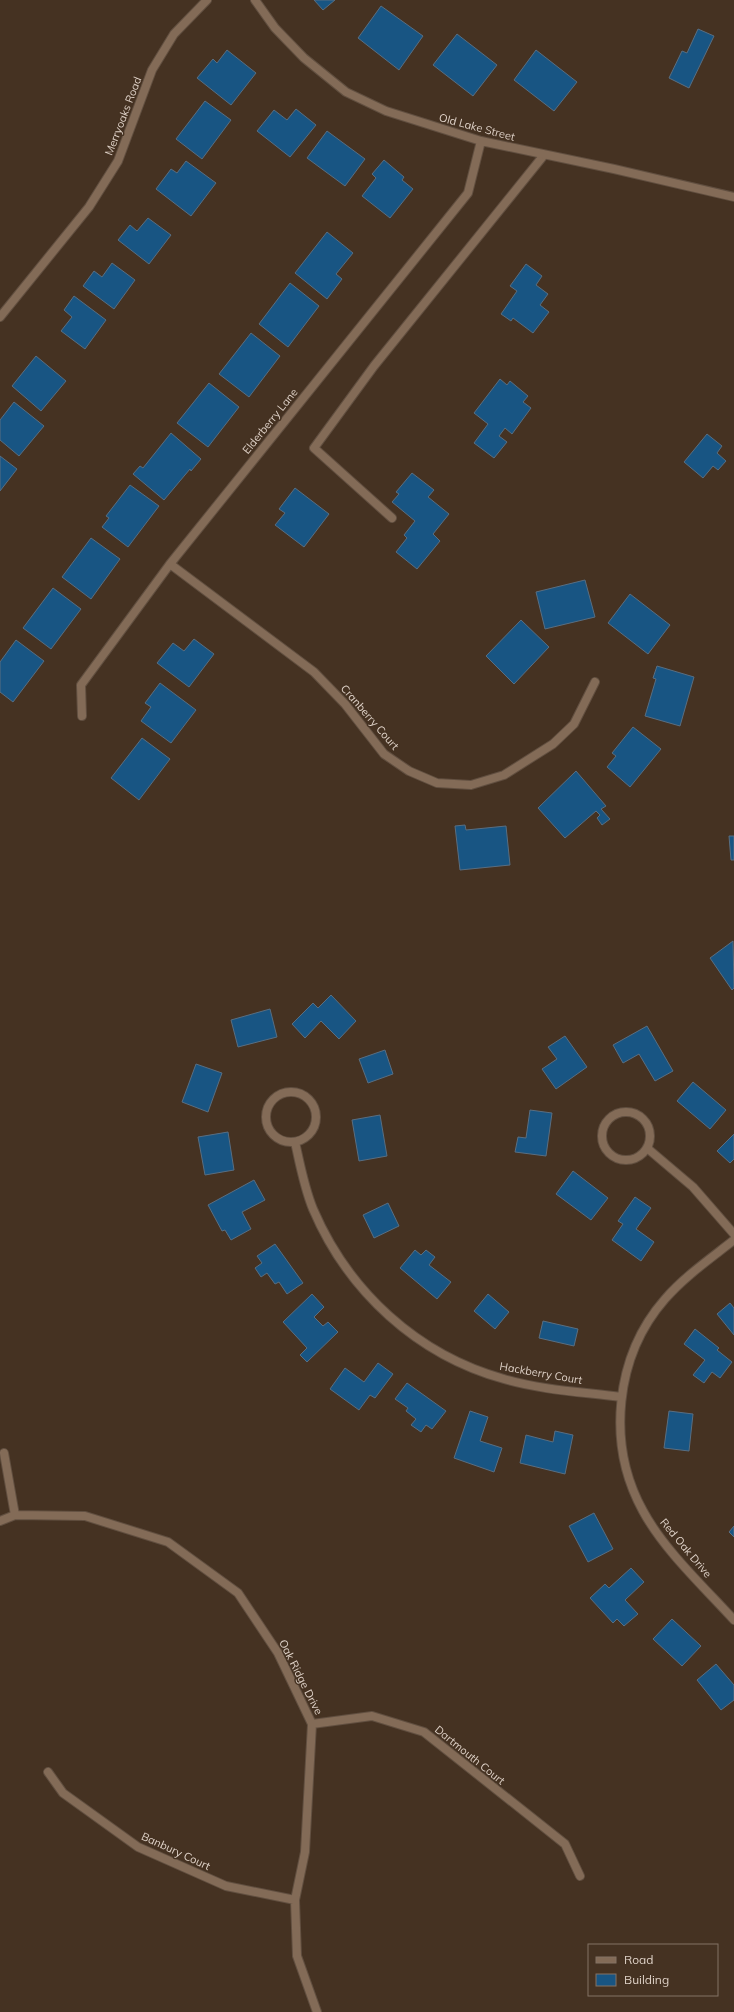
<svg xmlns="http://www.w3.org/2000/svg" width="734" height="2012" viewBox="0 0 734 2012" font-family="Mulish,sans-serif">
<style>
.building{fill:#185583;stroke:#596e81}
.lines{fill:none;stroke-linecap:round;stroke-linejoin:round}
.service-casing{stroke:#614f40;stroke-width:10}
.minor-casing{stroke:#614f40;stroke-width:10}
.service{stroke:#836b57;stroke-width:8}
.minor{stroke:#836b57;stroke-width:8}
.labels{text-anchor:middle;stroke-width:3;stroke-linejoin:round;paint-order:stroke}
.street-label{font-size:11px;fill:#dfd2c8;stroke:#453222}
</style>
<rect width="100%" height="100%" fill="#453222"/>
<!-- building -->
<path class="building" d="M 314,0 L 335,0 L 323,10 Z
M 381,6 L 423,36 L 399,70 L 358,38 Z
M 698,29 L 714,36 L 689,88 L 669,78 L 682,51 L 687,53 Z
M 457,34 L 497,65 L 473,96 L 433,65 Z
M 227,50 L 256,73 L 231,105 L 197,78 L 213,59 L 217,63 Z
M 536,50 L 577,82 L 554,111 L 514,80 Z
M 205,101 L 231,120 L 202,159 L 176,139 Z
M 296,109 L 316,125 L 290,157 L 257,131 L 274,110 L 287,120 Z
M 327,131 L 365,159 L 345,186 L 307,158 Z
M 384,160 L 404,177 L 402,180 L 413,189 L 390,218 L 362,196 L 376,178 L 372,174 Z
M 186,161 L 216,183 L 191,216 L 156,189 L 171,169 L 177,173 Z
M 148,218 L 171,235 L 149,264 L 118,240 L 130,225 L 137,231 Z
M 327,232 L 353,253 L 336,274 L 342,279 L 327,299 L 295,273 Z
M 112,263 L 135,280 L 114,309 L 83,286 L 94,271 L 102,277 Z
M 526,264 L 542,276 L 536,285 L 548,294 L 540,305 L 549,312 L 533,333 L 513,318 L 511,321 L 501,314 L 517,291 L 510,286 Z
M 290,283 L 319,306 L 288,347 L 259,324 Z
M 74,296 L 106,320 L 85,349 L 61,331 L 72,317 L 64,310 Z
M 251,333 L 280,356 L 249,397 L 219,374 Z
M 36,356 L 66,381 L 41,411 L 12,386 Z
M 500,379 L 507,385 L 510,381 L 528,396 L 523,402 L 531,408 L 512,434 L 505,428 L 499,436 L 507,442 L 494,458 L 474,443 L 488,424 L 474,413 Z
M 209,383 L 239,407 L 208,447 L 177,423 Z
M 14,402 L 44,426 L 19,456 L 0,440 L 0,420 Z
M 171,433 L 201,459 L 191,471 L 190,469 L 164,500 L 133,474 L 140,466 L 143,468 Z
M 707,434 L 722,446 L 717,453 L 726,461 L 718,470 L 713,466 L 703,478 L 684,462 Z
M 0,456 L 17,469 L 0,491 Z
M 412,473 L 434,490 L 428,497 L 449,514 L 433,534 L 440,541 L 417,569 L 396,552 L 407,538 L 404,535 L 415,521 L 392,502 L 399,494 L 396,492 Z
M 130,485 L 159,506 L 128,547 L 102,527 L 109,518 L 106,516 Z
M 295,488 L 329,514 L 304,547 L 275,525 L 285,513 L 279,509 Z
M 91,538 L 120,559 L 91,599 L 62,577 Z
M 585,580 L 595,617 L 545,629 L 536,592 Z
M 53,588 L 81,609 L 51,649 L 23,628 Z
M 630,594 L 670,625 L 648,654 L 608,623 Z
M 521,620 L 549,647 L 514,684 L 486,656 Z
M 194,639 L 214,654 L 189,687 L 157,663 L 173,643 L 184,651 Z
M 16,640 L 44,661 L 13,702 L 0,692 L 0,662 Z
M 657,666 L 694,677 L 680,726 L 645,716 L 656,679 L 653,678 Z
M 160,683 L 196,710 L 171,743 L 141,721 L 151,707 L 145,703 Z
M 633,727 L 661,749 L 630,787 L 607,767 L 616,756 L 612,753 Z
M 142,738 L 170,759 L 139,800 L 111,778 Z
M 576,771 L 606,806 L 601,809 L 610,819 L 602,825 L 597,818 L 600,815 L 596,811 L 565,838 L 538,808 Z
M 465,825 L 466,830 L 506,826 L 510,865 L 460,870 L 455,826 Z
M 729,836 L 734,836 L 734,860 L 731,860 Z
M 733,941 L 734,988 L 732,990 L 710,958 Z
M 331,995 L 356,1021 L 339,1039 L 321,1021 L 305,1038 L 292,1024 L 313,1003 L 318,1008 Z
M 270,1009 L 277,1037 L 238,1047 L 231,1020 Z
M 647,1026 L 673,1071 L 655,1081 L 639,1054 L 623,1063 L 613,1045 Z
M 565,1036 L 587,1067 L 556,1089 L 542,1069 L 557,1059 L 548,1047 Z
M 385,1050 L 393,1074 L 368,1083 L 359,1059 Z
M 196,1064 L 222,1073 L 208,1112 L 182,1102 Z
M 693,1082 L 726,1110 L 710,1129 L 677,1101 Z
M 530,1110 L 552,1113 L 546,1156 L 515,1152 L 518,1137 L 526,1138 Z
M 380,1115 L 387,1156 L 359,1161 L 352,1120 Z
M 228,1132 L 234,1170 L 205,1175 L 198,1137 Z
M 734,1134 L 734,1159 L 730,1163 L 717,1151 Z
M 573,1171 L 608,1198 L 591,1220 L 556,1194 Z
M 254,1180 L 265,1200 L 242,1212 L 251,1229 L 231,1240 L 225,1230 L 222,1231 L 208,1205 Z
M 635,1197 L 651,1208 L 636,1229 L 654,1242 L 641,1261 L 612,1240 L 623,1224 L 618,1221 Z
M 388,1203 L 399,1226 L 374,1238 L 363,1215 Z
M 275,1244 L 303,1283 L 287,1294 L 279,1282 L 275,1284 L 267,1273 L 261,1277 L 255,1268 L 262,1263 L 257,1256 Z
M 415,1250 L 421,1255 L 426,1250 L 435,1257 L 429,1265 L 451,1282 L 437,1299 L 400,1268 Z
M 312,1294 L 324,1307 L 314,1317 L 323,1326 L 328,1322 L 338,1332 L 307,1362 L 300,1355 L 307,1348 L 283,1322 Z
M 488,1294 L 509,1312 L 495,1329 L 474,1311 Z
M 730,1303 L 734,1308 L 734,1335 L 717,1314 Z
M 543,1321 L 578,1329 L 574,1346 L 539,1338 Z
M 695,1329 L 719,1348 L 717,1350 L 732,1362 L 720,1378 L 712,1372 L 704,1383 L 693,1375 L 705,1360 L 684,1344 Z
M 378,1363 L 393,1374 L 375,1398 L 370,1395 L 359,1410 L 330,1389 L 345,1368 L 364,1382 Z
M 407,1383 L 446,1411 L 432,1429 L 426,1425 L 421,1432 L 411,1425 L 416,1419 L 406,1411 L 408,1408 L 395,1399 Z
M 470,1411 L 488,1417 L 480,1441 L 502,1448 L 494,1472 L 454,1458 Z
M 669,1411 L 693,1414 L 689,1451 L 664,1448 Z
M 555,1431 L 573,1435 L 565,1474 L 520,1463 L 526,1435 L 553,1442 Z
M 594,1513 L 613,1549 L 588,1562 L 569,1526 Z
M 734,1526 L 734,1537 L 729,1532 Z
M 631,1568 L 644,1582 L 625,1600 L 638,1614 L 624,1626 L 617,1619 L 613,1623 L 590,1598 L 605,1584 L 609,1588 Z
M 672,1619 L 701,1646 L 682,1666 L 653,1639 Z
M 716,1664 L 734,1685 L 734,1700 L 721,1710 L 697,1680 Z"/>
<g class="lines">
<defs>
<path id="service" d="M 392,518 L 314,448 L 374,366 L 544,155"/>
<path id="minor" d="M 255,0 L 275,28 L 304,58 L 346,92 L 386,111 L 481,141 L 614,169 L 734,197
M 0,317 L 89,207 L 118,161 L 152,70 L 174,34 L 207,0
M 170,564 L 314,672 L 345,704 L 384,754 L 409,771 L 437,783 L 471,785 L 504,775 L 553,744 L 574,724 L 595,682
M 82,716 L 81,685 L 170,564 L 468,193 L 481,141
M266 1117a25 25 0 1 1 50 0a25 25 0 1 1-50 0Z
M602 1136a24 24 0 1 1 48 0a24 24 0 1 1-48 0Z
M 295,1142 C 300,1164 304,1187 313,1209 C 348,1291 417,1355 504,1379 C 541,1390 582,1392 621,1397
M 647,1148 L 693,1187 L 734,1234
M 734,1240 C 710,1259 685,1276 665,1299 C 615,1356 606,1444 643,1511 C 664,1550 704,1587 734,1620
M 4,1453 L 15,1515
M 0,1521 L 15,1515 L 85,1516 L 168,1542 L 238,1593 L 278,1653 L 312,1724 L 305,1852 L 295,1900 L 297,1956 L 317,2012
M 312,1724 L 372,1716 L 424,1732 L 565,1844 L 580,1876
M 48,1772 L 63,1793 L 138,1847 L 226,1886 L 295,1900"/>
</defs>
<!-- service casing -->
<use href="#service" class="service-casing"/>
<!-- minor casing -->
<use href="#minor" class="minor-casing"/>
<!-- service -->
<use href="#service" class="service"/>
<!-- minor -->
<use href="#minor" class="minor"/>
</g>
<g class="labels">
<!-- street labels -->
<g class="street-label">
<text transform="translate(123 116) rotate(-69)" y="4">Merryoaks Road</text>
<text transform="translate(477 127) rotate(15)" y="4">Old Lake Street</text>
<text transform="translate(270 421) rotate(-51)" y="4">Elderberry Lane</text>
<text transform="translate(370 717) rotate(49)" y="4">Cranberry Court</text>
<text transform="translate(541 1373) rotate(10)" y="4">Hackberry Court</text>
<text transform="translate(686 1548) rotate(50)" y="4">Red Oak Drive</text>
<text transform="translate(301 1677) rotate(63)" y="4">Oak Ridge Drive</text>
<text transform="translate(470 1755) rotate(39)" y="4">Dartmouth Court</text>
<text transform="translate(176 1851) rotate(25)" y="4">Banbury Court</text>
</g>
</g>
<!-- legend -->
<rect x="588" y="1944" width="130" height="52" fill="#453222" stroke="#837264"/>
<rect x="596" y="1957" width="20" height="6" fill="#836b57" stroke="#837264"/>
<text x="624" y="1964" font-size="12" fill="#dfd2c8">Road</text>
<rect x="596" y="1974" width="20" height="12" fill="#185583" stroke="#837264"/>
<text x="624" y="1984" font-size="12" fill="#dfd2c8">Building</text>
</svg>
